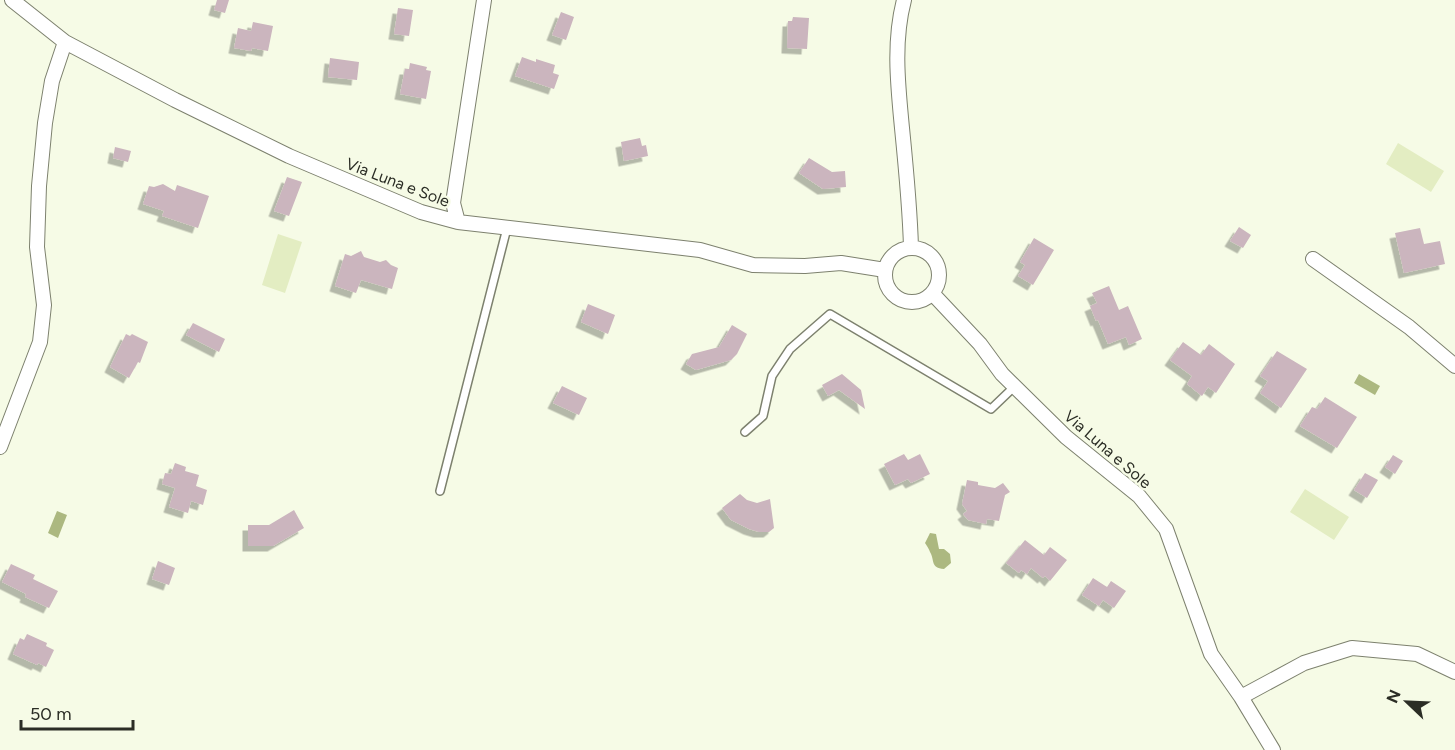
<svg xmlns="http://www.w3.org/2000/svg" width="1455" height="750" viewBox="0 0 1455 750" font-family="Figtree,sans-serif">
<style>
.green{fill:#e3edc2}
.water{fill:#acb880}
.building{fill:#cbb5be;filter:url(#shadow)}
.lines{fill:none;stroke-linecap:round;stroke-linejoin:round}
.service-casing{stroke:#7d816e;stroke-width:10}
.minor-casing{stroke:#7d816e;stroke-width:16}
.service{stroke:#fff;stroke-width:7}
.minor{stroke:#fff;stroke-width:14}
.labels{text-anchor:middle;stroke-width:5;stroke-linejoin:round;paint-order:stroke}
.street-label{font-size:16px;fill:#2b2d25;stroke:#f6fbe6}
</style>
<defs>
<filter id="shadow"><feDropShadow dx="-5.5" dy="5.5" stdDeviation="0" flood-color="#0004"/></filter>
</defs>
<rect width="100%" height="100%" fill="#f6fbe6"/>
<!-- green -->
<path class="green" d="M 1398,143 L 1444,171 L 1431,192 L 1386,164 Z
M 278,234 L 302,242 L 285,293 L 262,285 Z
M 1305,489 L 1349,517 L 1334,540 L 1290,512 Z"/>
<!-- water -->
<path class="water" d="M 1359,374 L 1380,386 L 1375,395 L 1354,383 Z
M 57,511 L 67,515 L 58,538 L 48,533 Z
M 930,533 L 936,534 L 939,549 L 944,549 L 950,554 L 951,563 L 944,569 C 930,568 935,560 930,552 C 929,549 927,546 925,543 Z"/>
<!-- building -->
<path class="building" d="M 217,0 L 229,0 L 225,13 L 214,10 Z
M 398,8 L 413,10 L 409,36 L 394,34 Z
M 561,12 L 574,17 L 566,40 L 552,35 Z
M 793,17 L 809,18 L 807,49 L 787,48 L 788,21 L 792,21 Z
M 253,22 L 273,26 L 268,51 L 252,48 L 251,51 L 234,48 L 238,28 L 251,31 Z
M 522,57 L 536,62 L 536,59 L 555,65 L 553,73 L 559,75 L 554,89 L 515,76 Z
M 330,58 L 359,62 L 357,80 L 328,77 Z
M 410,63 L 427,67 L 426,70 L 431,71 L 426,99 L 400,94 L 405,69 L 409,69 Z
M 640,138 L 642,146 L 646,145 L 648,156 L 624,161 L 621,142 Z
M 115,147 L 131,151 L 128,162 L 113,158 Z
M 809,158 L 832,172 L 845,171 L 846,187 L 823,189 L 799,173 Z
M 287,177 L 302,182 L 289,216 L 274,211 Z
M 163,184 L 175,191 L 177,185 L 209,196 L 198,228 L 162,216 L 164,211 L 143,204 L 149,186 L 154,187 Z
M 1239,227 L 1251,235 L 1243,248 L 1230,241 Z
M 1420,228 L 1424,244 L 1440,241 L 1445,264 L 1404,273 L 1395,233 Z
M 1034,238 L 1054,250 L 1033,285 L 1018,276 L 1025,265 L 1020,262 Z
M 361,251 L 364,257 L 380,262 L 386,260 L 391,265 L 398,268 L 392,289 L 361,280 L 356,293 L 335,286 L 345,254 L 351,256 Z
M 1109,286 L 1119,310 L 1128,306 L 1142,339 L 1129,345 L 1126,337 L 1108,344 L 1098,320 L 1096,321 L 1090,306 L 1097,303 L 1092,293 Z
M 588,304 L 615,315 L 608,334 L 581,322 Z
M 193,323 L 225,339 L 219,352 L 186,335 Z
M 732,325 L 747,334 L 737,354 L 731,360 L 696,370 L 686,364 L 692,354 L 719,347 Z
M 126,334 L 130,336 L 132,334 L 148,342 L 140,363 L 138,362 L 129,378 L 110,367 Z
M 1183,342 L 1201,355 L 1209,344 L 1235,364 L 1216,393 L 1208,387 L 1202,396 L 1187,384 L 1192,376 L 1170,360 Z
M 1277,351 L 1307,369 L 1281,408 L 1260,393 L 1268,381 L 1260,376 Z
M 842,374 L 861,390 L 865,409 L 839,390 L 828,396 L 822,385 Z
M 562,386 L 587,398 L 579,415 L 553,403 Z
M 1325,397 L 1357,417 L 1337,448 L 1300,426 L 1312,407 L 1317,409 Z
M 904,454 L 908,460 L 920,454 L 930,474 L 911,483 L 908,479 L 895,485 L 884,464 Z
M 1393,455 L 1403,461 L 1395,474 L 1385,467 Z
M 175,463 L 186,467 L 185,471 L 199,475 L 196,486 L 207,490 L 203,505 L 191,501 L 188,513 L 169,507 L 175,488 L 162,484 L 165,473 L 171,474 Z
M 1365,473 L 1378,480 L 1367,498 L 1354,490 Z
M 967,480 L 978,482 L 978,485 L 995,488 L 1003,483 L 1010,492 L 1005,495 L 999,521 L 987,519 L 986,524 L 968,520 L 963,514 L 967,511 L 962,504 Z
M 740,494 L 747,500 L 757,503 L 770,499 L 774,528 L 769,532 L 759,532 L 749,529 L 731,520 L 722,508 Z
M 294,510 L 304,528 L 273,546 L 248,546 L 248,525 L 269,525 Z
M 1025,540 L 1044,555 L 1050,547 L 1067,560 L 1050,581 L 1045,576 L 1043,578 L 1031,568 L 1027,574 L 1021,570 L 1019,573 L 1006,563 Z
M 158,561 L 175,568 L 169,585 L 152,579 Z
M 11,564 L 35,575 L 33,579 L 58,591 L 49,608 L 25,597 L 26,594 L 2,582 Z
M 1093,578 L 1107,587 L 1111,581 L 1126,591 L 1114,608 L 1103,600 L 1099,606 L 1082,595 Z
M 27,634 L 47,643 L 46,646 L 54,650 L 46,667 L 38,663 L 37,665 L 13,654 L 20,638 L 24,640 Z"/>
<g class="lines">
<defs>
<path id="service" d="M 745,432 L 763,416 L 772,376 L 790,349 L 830,314 L 991,409 L 1015,386
M 440,491 L 507,228"/>
<path id="minor" d="M 12,0 L 65,42 L 175,100 L 289,156 L 421,212 L 458,222 L 700,250 L 753,265 L 805,266 L 841,263 L 885,270
M 904,0 C 893,42 898,86 902,128 C 906,168 910,208 911,248
M 458,222 L 453,203 L 484,0
M885 275a27 27 0 1 1 54 0a27 27 0 1 1-54 0Z
M 1313,259 L 1409,327 L 1455,366
M 932,293 L 980,344 L 1002,374 L 1066,437 L 1139,496 L 1166,529 L 1211,654 L 1241,697 L 1273,750
M 0,447 L 40,342 L 44,305 L 37,247 L 39,186 L 45,123 L 52,81 L 65,42
M 1241,697 L 1304,663 L 1352,648 L 1417,654 L 1455,672"/>
</defs>
<!-- service casing -->
<use href="#service" class="service-casing"/>
<!-- minor casing -->
<use href="#minor" class="minor-casing"/>
<!-- service -->
<use href="#service" class="service"/>
<!-- minor -->
<use href="#minor" class="minor"/>
</g>
<g class="labels">
<!-- street labels -->
<g class="street-label">
<text transform="translate(398 182) rotate(21)" y="6">Via Luna e Sole</text>
<text transform="translate(1108 449) rotate(41)" y="6">Via Luna e Sole</text>
</g>
</g>
<!-- north arrow -->
<g transform="translate(1407 702) rotate(293)" stroke="#f6fbe6" stroke-width="4.5" paint-order="stroke">
<path d="M0-4.5L10 22L0 15L-10 22Z" fill="#2b2d25"/>
<text y="-9" font-size="16" font-weight="bold" text-anchor="middle" fill="#2b2d25">N</text>
</g>
<!-- scale -->
<path d="M21 720v9h112v-9" fill="none" stroke="#2b2d25" stroke-width="3"/>
<text x="30" y="720" font-size="18" fill="#2b2d25" stroke="#f6fbe6" stroke-width="4.5" paint-order="stroke">50 m</text>
</svg>
